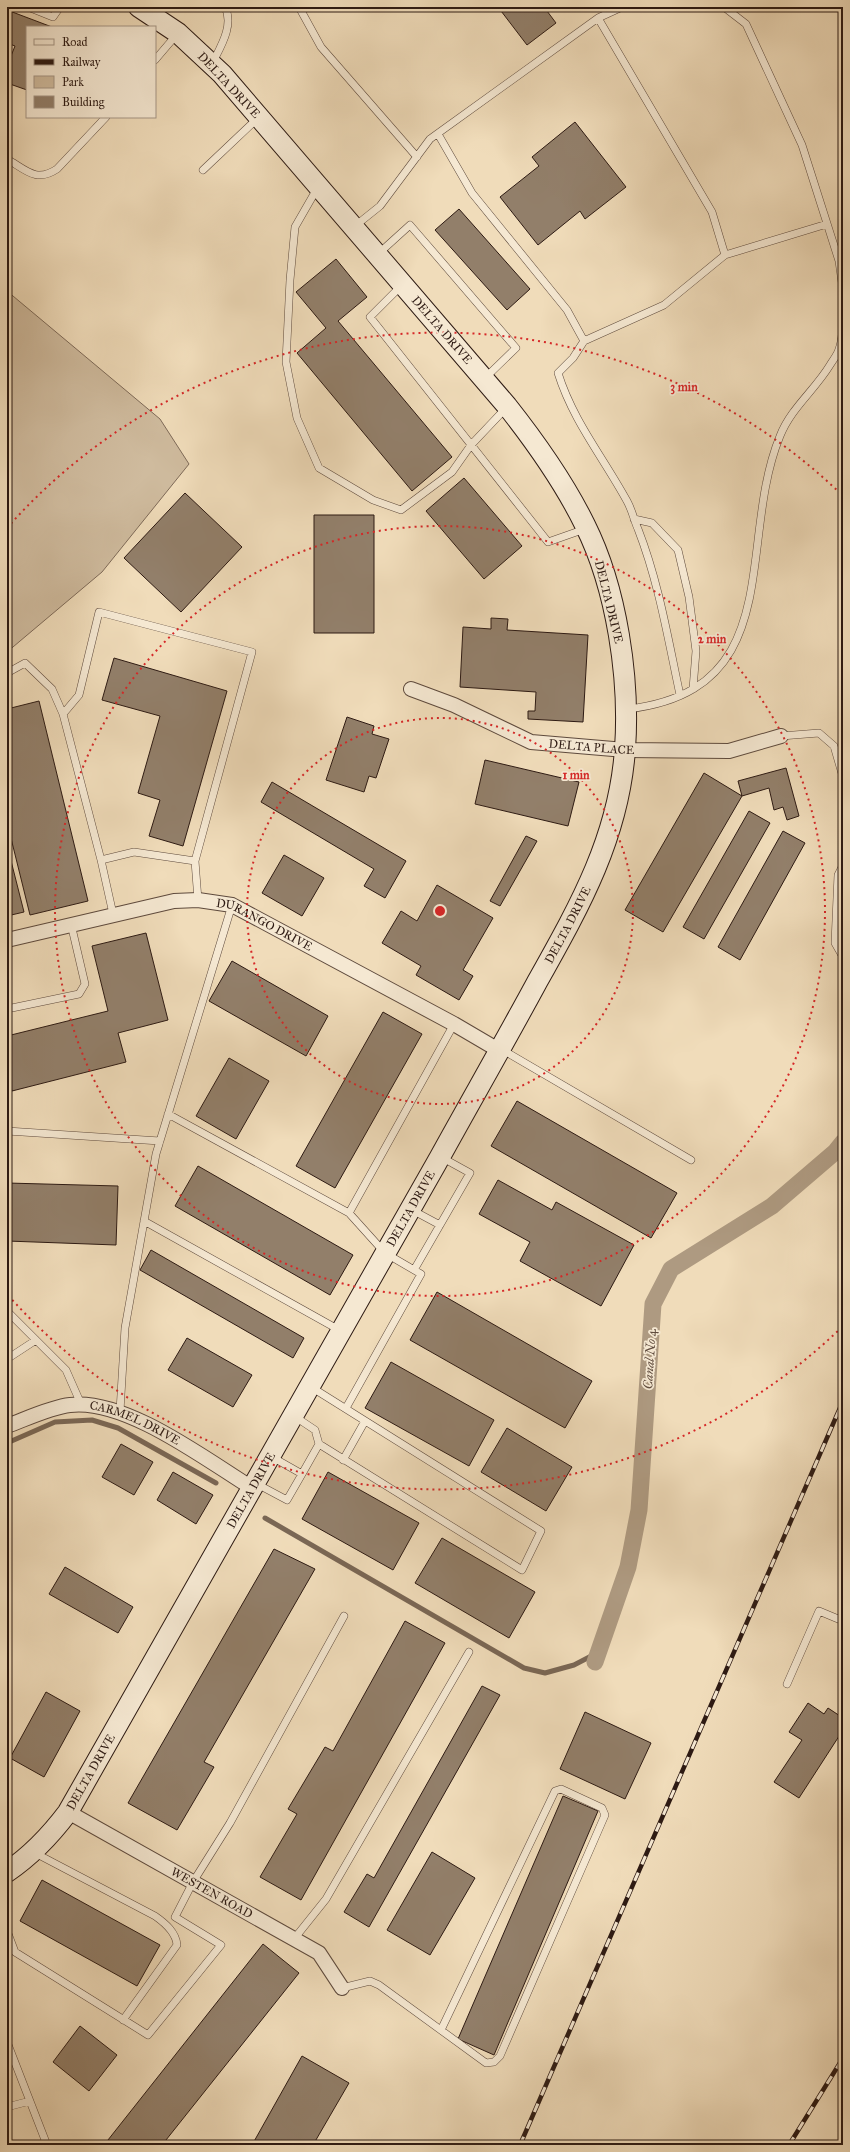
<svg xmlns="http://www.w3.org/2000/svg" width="850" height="2152" viewBox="0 0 850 2152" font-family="'IM FELL Great Primer',serif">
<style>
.green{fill:#cfbb9e;stroke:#7e6a58}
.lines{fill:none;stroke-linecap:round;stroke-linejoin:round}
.stream{stroke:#7a6755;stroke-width:5}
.canal{stroke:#ae9a81;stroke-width:17}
.building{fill:#927f6a;stroke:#2d1a13}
.lane-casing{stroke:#5e4a3d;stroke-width:8}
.street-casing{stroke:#5e4a3d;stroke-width:16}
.secondary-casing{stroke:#2d1a13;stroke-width:22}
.lane{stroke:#f5e8d2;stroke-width:7}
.street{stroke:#f5e8d2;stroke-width:14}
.secondary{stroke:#f5e8d2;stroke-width:20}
.rail-casing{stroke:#2d1a13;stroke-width:4.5}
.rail{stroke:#f5e8d2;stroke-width:3;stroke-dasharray:9;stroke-linecap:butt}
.ring{fill:none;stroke:#d62828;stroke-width:2;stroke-dasharray:2 4}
.labels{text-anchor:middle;stroke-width:3.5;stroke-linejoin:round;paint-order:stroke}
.street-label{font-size:12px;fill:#2d1a13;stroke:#f5e8d2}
.water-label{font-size:13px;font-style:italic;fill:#614d3f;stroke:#f5e8d2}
.centre{fill:#d62828;stroke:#f5e8d2;stroke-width:2}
.ring-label{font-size:12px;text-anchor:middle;font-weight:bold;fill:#d62828;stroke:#f5e8d2;stroke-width:3.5;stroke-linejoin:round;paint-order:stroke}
</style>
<rect width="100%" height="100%" fill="#f0dcba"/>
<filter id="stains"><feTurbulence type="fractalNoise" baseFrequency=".005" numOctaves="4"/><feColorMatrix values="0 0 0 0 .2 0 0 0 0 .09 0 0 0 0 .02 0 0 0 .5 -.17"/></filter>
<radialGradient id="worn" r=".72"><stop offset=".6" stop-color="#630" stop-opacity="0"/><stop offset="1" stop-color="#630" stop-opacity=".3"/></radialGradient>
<!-- green -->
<path class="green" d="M 7,291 L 160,419 L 189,464 L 102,572 L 7,652 Z"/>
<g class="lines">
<!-- stream -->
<path class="stream" d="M 7,1443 L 55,1422 L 92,1420 L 118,1428 L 216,1483
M 265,1518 L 524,1668 L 545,1673 L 574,1665 L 599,1652"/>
<!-- canal -->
<path class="canal" d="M 595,1662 L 628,1567 L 639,1510 L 653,1304 L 671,1269 L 772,1206 L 835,1152 L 843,1142"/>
</g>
<!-- building -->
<path class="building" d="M 498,7 L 544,7 L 556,23 L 527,45 Z
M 7,10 L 52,27 L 27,27 L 27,90 L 7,83 L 7,66 L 15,46 L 7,43 Z
M 575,122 L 626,187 L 585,219 L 580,211 L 538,245 L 500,197 L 539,166 L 532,157 Z
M 459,209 L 530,289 L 507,310 L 435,230 Z
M 336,259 L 367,297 L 338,321 L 452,457 L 412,491 L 297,353 L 326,328 L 296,292 Z
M 464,478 L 522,546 L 484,579 L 426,511 Z
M 185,493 L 242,547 L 181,612 L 124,558 Z
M 314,515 L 374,515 L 374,633 L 314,633 Z
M 491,618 L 508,619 L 507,630 L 588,635 L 583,722 L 528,719 L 528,711 L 535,711 L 536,692 L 460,687 L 463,627 L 491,629 Z
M 114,658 L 227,691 L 183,846 L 149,836 L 160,800 L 138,793 L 160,716 L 102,700 Z
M 39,701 L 88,901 L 30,915 L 7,822 L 7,709 Z
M 347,717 L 374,726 L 372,734 L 389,739 L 376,778 L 369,776 L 364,792 L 326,780 Z
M 485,760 L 579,782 L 568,826 L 475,804 Z
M 786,768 L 799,816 L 787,820 L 783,807 L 774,810 L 769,788 L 742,796 L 738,781 Z
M 704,773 L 742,796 L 663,932 L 625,910 Z
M 272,782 L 406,861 L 385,898 L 364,886 L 374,869 L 261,802 Z
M 749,811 L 770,823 L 704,939 L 683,927 Z
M 783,831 L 805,843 L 740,960 L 718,947 Z
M 526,836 L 537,841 L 500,906 L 490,901 Z
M 7,845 L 24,912 L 7,916 Z
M 284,855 L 324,878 L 302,916 L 262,893 Z
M 437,885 L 493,918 L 463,970 L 473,976 L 459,1000 L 416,975 L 421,966 L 382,943 L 401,911 L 417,921 Z
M 146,933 L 168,1020 L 118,1033 L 126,1062 L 12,1091 L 7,1073 L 7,1036 L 108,1011 L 92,946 Z
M 232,961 L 328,1016 L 306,1056 L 209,1001 Z
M 383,1012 L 422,1034 L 335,1188 L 296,1166 Z
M 229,1058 L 269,1081 L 236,1139 L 196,1116 Z
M 517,1101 L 677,1193 L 651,1238 L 491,1146 Z
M 198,1166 L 353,1255 L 330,1295 L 175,1206 Z
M 498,1180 L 552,1210 L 556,1202 L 634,1245 L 601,1306 L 520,1261 L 530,1242 L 479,1214 Z
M 7,1183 L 118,1186 L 116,1245 L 7,1241 Z
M 151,1250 L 304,1338 L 293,1358 L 140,1270 Z
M 437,1292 L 592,1381 L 565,1428 L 410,1340 Z
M 187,1338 L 252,1375 L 233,1407 L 168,1370 Z
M 391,1362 L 494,1420 L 469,1466 L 365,1408 Z
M 507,1428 L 572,1467 L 546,1511 L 481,1472 Z
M 121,1444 L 153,1462 L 134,1495 L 102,1477 Z
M 173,1472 L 213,1495 L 196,1524 L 157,1500 Z
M 328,1472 L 419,1523 L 393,1570 L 302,1519 Z
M 442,1538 L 535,1592 L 509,1638 L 415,1583 Z
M 274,1549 L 315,1569 L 204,1762 L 214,1767 L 177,1830 L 128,1803 Z
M 65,1567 L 133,1607 L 118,1633 L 49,1594 Z
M 405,1621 L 445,1643 L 301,1900 L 260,1877 L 297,1814 L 288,1809 L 325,1747 L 333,1751 Z
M 482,1686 L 500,1695 L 369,1927 L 344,1912 L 367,1874 L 374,1878 Z
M 46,1692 L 80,1711 L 44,1777 L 10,1758 Z
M 808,1703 L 824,1714 L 828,1708 L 843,1718 L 843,1730 L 799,1798 L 774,1782 L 802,1740 L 789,1732 Z
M 585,1712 L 651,1743 L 625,1799 L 560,1769 Z
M 563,1796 L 598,1811 L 494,2055 L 458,2039 Z
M 432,1852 L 475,1878 L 430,1955 L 387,1930 Z
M 42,1880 L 160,1945 L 137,1986 L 20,1921 Z
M 263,1944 L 299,1973 L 162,2145 L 104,2145 Z
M 80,2026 L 117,2055 L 89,2091 L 53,2062 Z
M 302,2056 L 349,2083 L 313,2145 L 252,2145 Z"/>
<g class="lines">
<defs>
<path id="lane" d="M 28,7 L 53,17 L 60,7
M 299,7 L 321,47 L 417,157
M 724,7 L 746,24 L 802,145 L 839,261 L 843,290
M 155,60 L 178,33
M 213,62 C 221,46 234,25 225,7
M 438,134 L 472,193 L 567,310 L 584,341 L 573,358 L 558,373 C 573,421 603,457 627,501 C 632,510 634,520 638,529 C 659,583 668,639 680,695
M 7,159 C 26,170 36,183 57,169 L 106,117
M 203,170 L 259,117
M 318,187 L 295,227 L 290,280 L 286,362 L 297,418 L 319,468 L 373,500 L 401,510 L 452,472 L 471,445 L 506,408
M 355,226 L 380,206 L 430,139 L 598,18 L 622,7
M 378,254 L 410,225 L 516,348 L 485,378
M 725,255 L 827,224
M 402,285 L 370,317 L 548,542 L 585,529
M 584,341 L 664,305 L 725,255 L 712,212 L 598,18
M 634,519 L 652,523 L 678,550 L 689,597 L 696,651 L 693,689
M 7,673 L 25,663 L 52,689 L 63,714
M 628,709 C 789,690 736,543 780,436 C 791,408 815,390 830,365 C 833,360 838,354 839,349 C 842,342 842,333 843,325
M 781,736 L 819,733 L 834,746 L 843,777
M 101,860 L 134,852 L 195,861
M 843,865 L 838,875 L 835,943 L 843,957
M 113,914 L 101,860 L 63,714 L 79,695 L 99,612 L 252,652 L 195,861 L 198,900
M 7,1009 L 79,994 L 85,984 L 71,924
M 501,1049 L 691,1160
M 168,1114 L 349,1213 L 454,1024
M 7,1131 L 160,1141
M 412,1210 L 440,1225
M 144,1221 L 341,1331
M 414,1270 L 470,1173 L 441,1157
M 7,1311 L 66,1370 L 81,1404
M 7,1359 L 36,1340
M 346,1408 L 421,1274 L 385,1253 L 349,1213
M 120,1411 L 125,1328 L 156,1154 L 232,905
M 294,1416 L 315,1430 L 319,1444
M 343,1460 L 365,1421
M 302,1474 L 319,1444 L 522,1570 L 541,1531 L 311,1387
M 257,1484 L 287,1500 L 302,1474 L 272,1457
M 787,1684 L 819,1611 L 843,1621
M 35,1853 L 155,1916 C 165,1923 176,1932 177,1945 L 123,2020
M 7,1931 L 15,1952 L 148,2035 L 221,1945 L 175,1917 L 193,1882 L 230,1823 L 344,1616
M 294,1939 L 326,1899 L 469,1652
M 342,1988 L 370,1981 L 379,1985 L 486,2063 L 494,2062 L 500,2056 L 605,1815 L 602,1808 L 561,1789 L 555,1791 L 441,2030
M 7,2042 L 47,2145
M 7,2107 L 30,2101"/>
<g id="street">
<path id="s1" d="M 411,689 L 454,705 L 531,742 L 625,750 L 729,751 L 781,736"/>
<path id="s2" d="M 7,940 L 174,901 L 198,900 L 232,905 L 454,1024 L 500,1051"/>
<path id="s3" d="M 7,1426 C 26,1419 51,1407 70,1405 C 125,1398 205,1459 252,1488"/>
<path id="s4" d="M 68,1812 L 319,1953 L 342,1988"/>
</g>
<g id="secondary">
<path id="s5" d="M 7,1872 C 32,1855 50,1836 68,1812 C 191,1596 314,1380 436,1164 C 469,1104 503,1045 536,984 C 578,909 619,838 625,749 C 630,679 617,589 585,525 C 564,482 537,444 507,406 L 222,74 L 178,33 L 139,7"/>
</g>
</defs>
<!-- lane casing -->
<use href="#lane" class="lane-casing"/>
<!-- street casing -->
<use href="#street" class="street-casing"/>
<!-- secondary casing -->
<use href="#secondary" class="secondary-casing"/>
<!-- lane -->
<use href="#lane" class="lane"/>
<!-- street -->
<use href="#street" class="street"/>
<!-- secondary -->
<use href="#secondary" class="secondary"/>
<defs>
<path id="rail" d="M 520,2145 L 843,1401
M 789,2145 L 843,2058"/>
</defs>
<!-- rail casing -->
<use href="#rail" class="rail-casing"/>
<!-- rail -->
<use href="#rail" class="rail"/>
</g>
<!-- distance rings -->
<g class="ring">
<circle cx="440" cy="911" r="193"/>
<circle cx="440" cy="911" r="385"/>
<path d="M842 1327A578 578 0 0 1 7 1294M7 528A578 578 0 0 1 842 495"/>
</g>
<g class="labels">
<!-- street labels -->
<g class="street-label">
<text transform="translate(229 85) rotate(47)" y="4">DELTA DRIVE</text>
<text transform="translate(442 330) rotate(49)" y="4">DELTA DRIVE</text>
<text transform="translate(609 602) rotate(76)" y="4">DELTA DRIVE</text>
<text dy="4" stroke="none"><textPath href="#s1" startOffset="192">DELTA PLACE</textPath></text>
<text dy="4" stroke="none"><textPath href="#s2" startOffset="267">DURANGO DRIVE</textPath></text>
<text dy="4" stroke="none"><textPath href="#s5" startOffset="1104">DELTA DRIVE</textPath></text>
<text dy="4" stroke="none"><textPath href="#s5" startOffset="780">DELTA DRIVE</textPath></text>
<text dy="4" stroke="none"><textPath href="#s3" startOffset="135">CARMEL DRIVE</textPath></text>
<text dy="4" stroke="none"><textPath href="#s5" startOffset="456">DELTA DRIVE</textPath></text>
<text dy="4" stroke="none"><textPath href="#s5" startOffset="132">DELTA DRIVE</textPath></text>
<text dy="4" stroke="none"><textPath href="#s4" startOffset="165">WESTEN ROAD</textPath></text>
</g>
<!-- water labels -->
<g class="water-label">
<text transform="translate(649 1359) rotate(-86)" y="5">Canal No 4</text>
</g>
</g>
<circle cx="440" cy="911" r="6" class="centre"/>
<g class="ring-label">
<text x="684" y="391">3 min</text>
<text x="712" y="643">2 min</text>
<text x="576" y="779">1 min</text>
</g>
<!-- margin -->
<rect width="850" height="2152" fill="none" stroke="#f0dcba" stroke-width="24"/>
<rect x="8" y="8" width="834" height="2136" fill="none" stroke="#2d1a13" stroke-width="2"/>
<rect x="12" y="12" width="826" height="2128" fill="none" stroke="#2d1a13"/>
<!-- legend -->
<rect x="26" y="26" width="130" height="92" fill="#f5e8d2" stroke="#a59686"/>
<rect x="34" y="39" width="20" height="6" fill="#f5e8d2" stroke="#a59686"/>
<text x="62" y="46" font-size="12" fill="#2d1a13">Road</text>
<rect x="34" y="59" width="20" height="6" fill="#2d1a13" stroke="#a59686"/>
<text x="62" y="66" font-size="12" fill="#2d1a13">Railway</text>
<rect x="34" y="76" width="20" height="12" fill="#cfbb9e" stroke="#a59686"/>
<text x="62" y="86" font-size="12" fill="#2d1a13">Park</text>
<rect x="34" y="96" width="20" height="12" fill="#927f6a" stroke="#a59686"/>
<text x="62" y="106" font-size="12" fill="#2d1a13">Building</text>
<rect width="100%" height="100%" filter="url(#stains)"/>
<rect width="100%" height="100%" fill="url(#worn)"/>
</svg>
